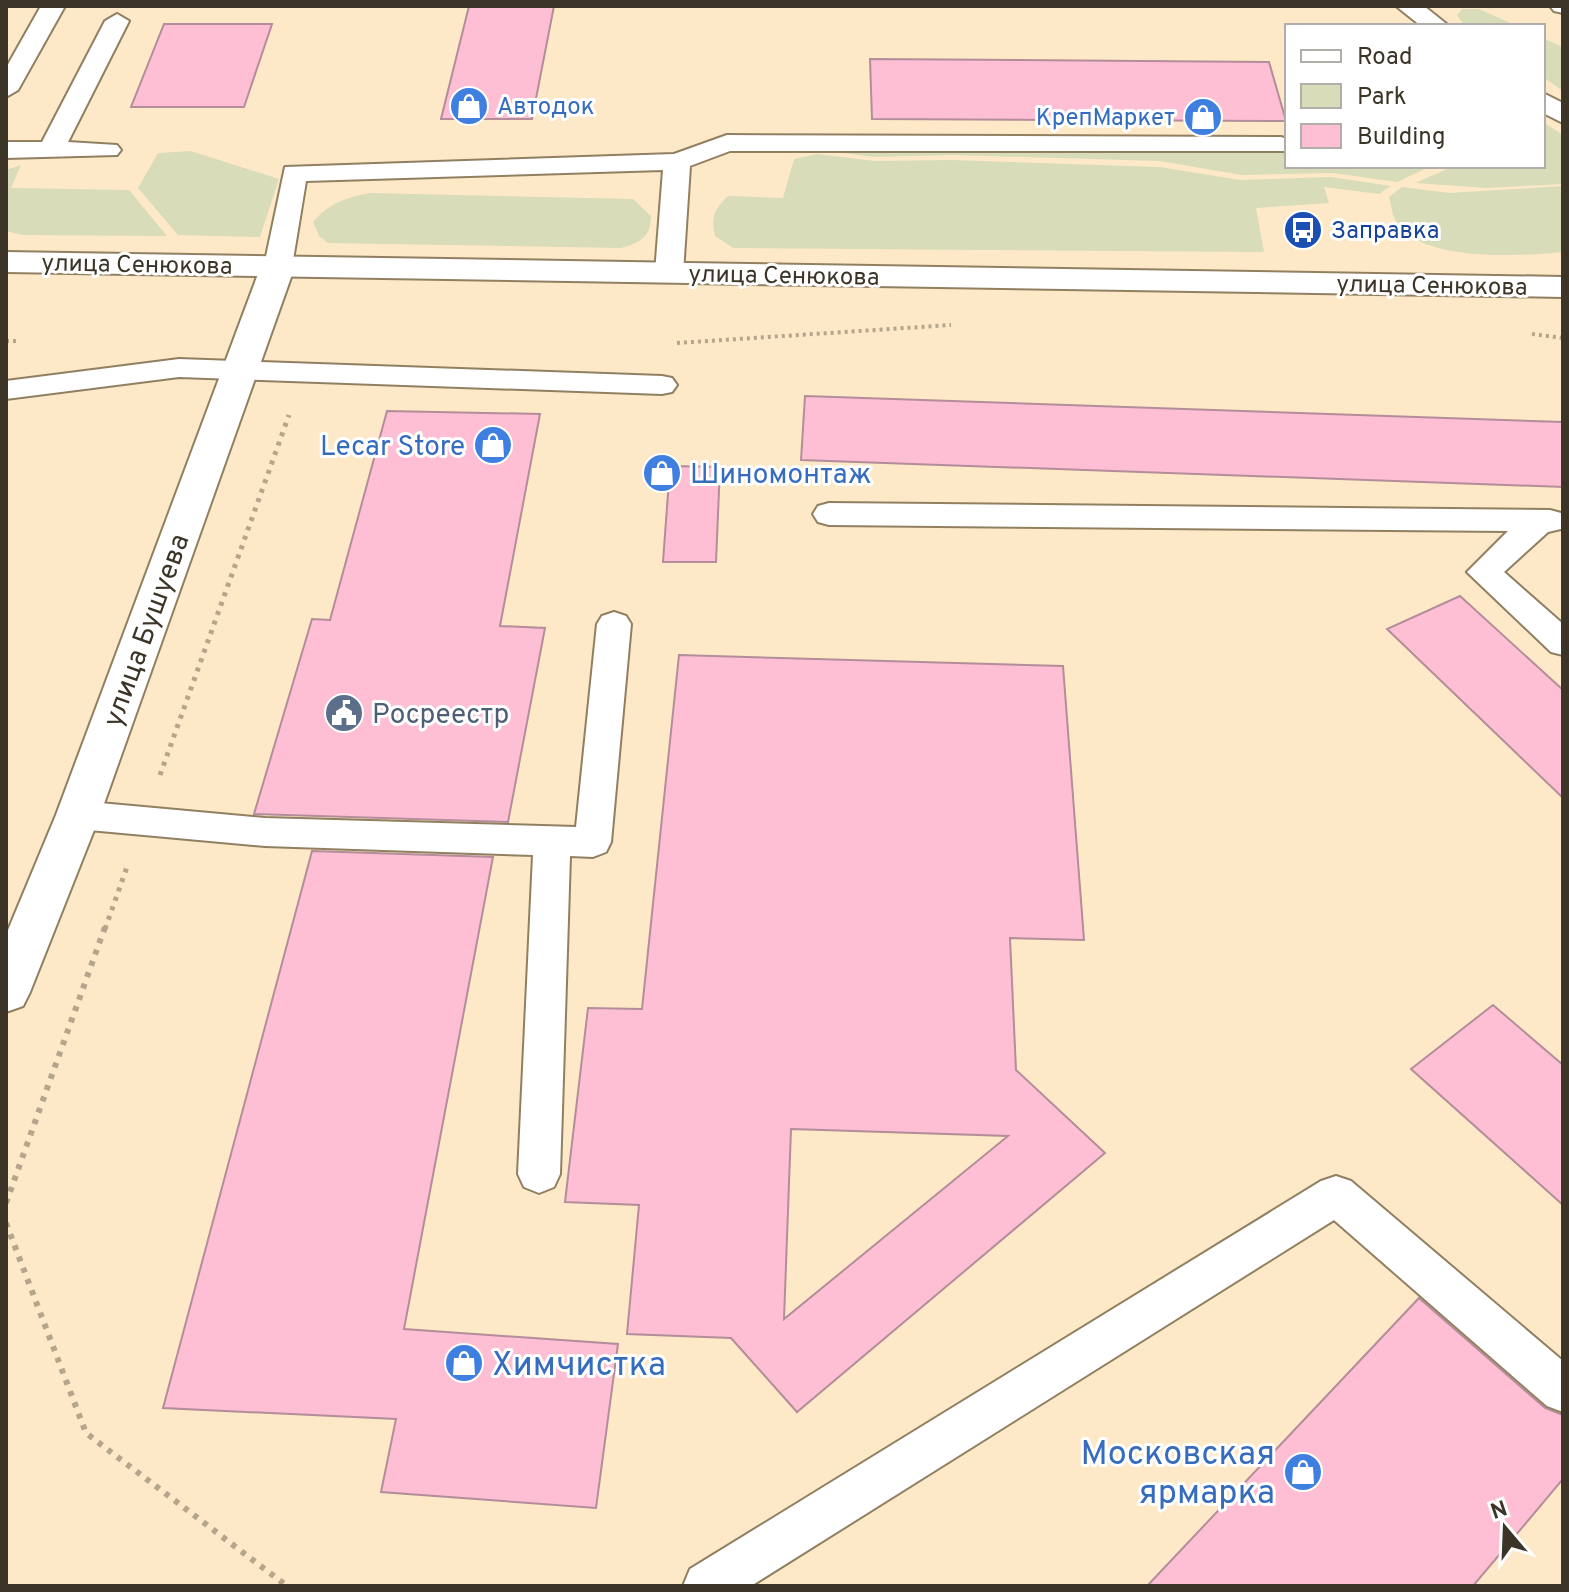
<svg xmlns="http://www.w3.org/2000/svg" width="1569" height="1592" viewBox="0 0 1569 1592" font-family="Overpass,sans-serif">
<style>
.green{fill:#d8dcb9}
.building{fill:#febfd4;stroke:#b38d99;stroke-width:2;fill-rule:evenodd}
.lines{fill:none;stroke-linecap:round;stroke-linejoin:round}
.lane-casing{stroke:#917f61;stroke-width:4}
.street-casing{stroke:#917f61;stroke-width:4}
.secondary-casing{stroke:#917f61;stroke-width:4}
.path-far2{stroke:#b4a58b;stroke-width:4;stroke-dasharray:3 4;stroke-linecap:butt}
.path-far1{stroke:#b4a58b;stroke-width:5;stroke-dasharray:4 6;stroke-linecap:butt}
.path{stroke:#b4a58b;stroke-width:6;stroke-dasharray:5 7;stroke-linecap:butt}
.lane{fill:#fff;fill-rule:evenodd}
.street{fill:#fff;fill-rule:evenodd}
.secondary{fill:#fff;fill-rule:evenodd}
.labels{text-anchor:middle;stroke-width:6;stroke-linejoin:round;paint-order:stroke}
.far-shop-label{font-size:24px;fill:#366cbe;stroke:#fff;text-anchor:start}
.far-transit-label{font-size:24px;fill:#164399;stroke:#fff;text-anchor:start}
.far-street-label{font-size:24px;fill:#3b3427;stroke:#fff}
.shop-label{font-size:28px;fill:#366cbe;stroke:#fff;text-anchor:end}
.street-label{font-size:28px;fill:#3b3427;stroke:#fff}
.service-label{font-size:28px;fill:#4e5e75;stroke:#fff;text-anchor:start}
.near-shop-label{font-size:34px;fill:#366cbe;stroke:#fff;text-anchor:start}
</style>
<rect width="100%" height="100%" fill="#fde9c8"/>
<!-- green -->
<path class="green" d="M 1462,9 L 1479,9 L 1517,26 L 1465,26 L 1457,15 Z
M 1543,38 L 1563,47 L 1563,91 L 1543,77 Z
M 1543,122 L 1563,135 L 1563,184 L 1487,188 L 1415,183 L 1454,166 L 1543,166 Z
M 819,150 L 1287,153 L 1287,166 L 1431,166 L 1397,182 L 1333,173 L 1241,175 L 1160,161 L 952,155 L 874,157 Z
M 191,151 L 279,179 L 260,237 L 178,235 L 138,188 L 158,153 Z
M 817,154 L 875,161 L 951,160 L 1160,167 L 1240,180 L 1331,177 L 1391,186 L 1379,194 L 1324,187 L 1329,203 L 1256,208 L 1264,252 L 733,248 L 715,236 C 711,217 714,209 728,196 L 783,198 L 794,159 Z
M 21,165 L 11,188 L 129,190 L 167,236 L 22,235 L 6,231 L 6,170 Z
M 1563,186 L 1563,252 C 1521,256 1420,263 1396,221 C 1392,215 1391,204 1389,197 L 1402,187 L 1450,193 Z
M 371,193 L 633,199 L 651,216 C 651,237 640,243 621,248 L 328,243 L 319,236 L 313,222 C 329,203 347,197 371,193 Z"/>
<!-- building -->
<path class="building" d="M 469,6 L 554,6 L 532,119 L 441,119 Z
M 164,24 L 272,24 L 244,107 L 131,107 Z
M 870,59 L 1269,62 L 1286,121 L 872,119 Z
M 805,396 L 1563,422 L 1563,487 L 801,460 Z
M 387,411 L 540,414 L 500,626 L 545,628 L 508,822 L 254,814 L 312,619 L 330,620 Z
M 670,466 L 720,467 L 716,562 L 663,562 Z
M 1460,596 L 1563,690 L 1563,798 L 1387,629 Z
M 679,655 L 1063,666 L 1084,940 L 1010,938 L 1016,1070 L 1105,1153 L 797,1412 L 731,1338 L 627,1334 L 639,1205 L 565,1202 L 588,1008 L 642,1009 ZM 791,1129 L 1008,1136 L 784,1319 Z
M 312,851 L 493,857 L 404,1329 L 618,1344 L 596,1508 L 381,1492 L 396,1419 L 163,1408 Z
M 1493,1005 L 1563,1065 L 1563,1205 L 1411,1069 Z
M 1419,1298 L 1545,1408 L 1563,1415 L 1563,1479 L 1473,1586 L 1147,1586 Z"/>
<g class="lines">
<defs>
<path id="lane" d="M 41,6 L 65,6 L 18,90 L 6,97 L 6,68 Z
M 1396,6 L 1424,6 L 1449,26 L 1421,26 Z
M 1550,6 L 1563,6 L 1563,13 L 1554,11 Z
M 117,14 L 129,21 L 68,142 L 117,145 L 121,150 L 117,155 L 6,158 L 6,142 L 42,142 L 105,21 Z
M 1543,93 L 1563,103 L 1563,123 L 1543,113 Z
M 727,135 L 1281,137 L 1287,139 L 1287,151 L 730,151 L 690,166 L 683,273 L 679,279 L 659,279 L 655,273 L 663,170 L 306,181 L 292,266 L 288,272 L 268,272 L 264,266 L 285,167 L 674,154 Z
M 179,359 L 662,376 L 672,378 L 677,385 L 672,392 L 662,394 L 179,377 L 6,399 L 6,381 Z
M 829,503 L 1550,510 L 1561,513 L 1561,529 L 1548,532 L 1504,572 L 1563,624 L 1563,655 L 1551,652 L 1467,572 L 1508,531 L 829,525 L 818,522 L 813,514 L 818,506 Z
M 614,612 L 626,616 L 631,624 L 611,842 L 606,852 L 593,857 L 570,856 L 560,1174 L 554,1187 L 539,1193 L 524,1187 L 518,1174 L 533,855 L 265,846 L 78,829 L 65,825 L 60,815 L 65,805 L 78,801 L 265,818 L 576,827 L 597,624 L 602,616 Z
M 1336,1176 L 1351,1181 L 1563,1361 L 1563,1412 L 1547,1406 L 1334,1220 L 751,1586 L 683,1586 L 690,1569 L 1321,1181 Z"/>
<path id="street" d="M 278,256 L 290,259 L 295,266 L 100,815 L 30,992 L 23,1006 L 6,1012 L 6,935 L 56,815 L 261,266 L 266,259 Z"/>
<path id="secondary" d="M 6,252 L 1563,277 L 1563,297 L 6,272 Z"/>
</defs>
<!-- lane casing -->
<use href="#lane" class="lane-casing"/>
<!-- street casing -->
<use href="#street" class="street-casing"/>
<!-- secondary casing -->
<use href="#secondary" class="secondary-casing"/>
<!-- path-far2 -->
<path class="path-far2" d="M 1532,334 L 1563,338
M 6,341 L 20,341
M 677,343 L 951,325"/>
<!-- path-far1 -->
<path class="path-far1" d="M 160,775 L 289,415
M 105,929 L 127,867"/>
<!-- path -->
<path class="path" d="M 6,1203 L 105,927
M 6,1223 L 86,1433 L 287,1586"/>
<!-- lane -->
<use href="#lane" class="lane"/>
<!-- street -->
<use href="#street" class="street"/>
<!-- secondary -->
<use href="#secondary" class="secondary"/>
</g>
<!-- icons -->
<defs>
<symbol id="shop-disc" viewBox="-11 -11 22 22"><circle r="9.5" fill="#3f7fe0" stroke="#fff"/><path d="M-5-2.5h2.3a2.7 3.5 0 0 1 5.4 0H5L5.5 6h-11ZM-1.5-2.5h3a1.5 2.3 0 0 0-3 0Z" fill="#fff"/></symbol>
<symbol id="bus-disc" viewBox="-11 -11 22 22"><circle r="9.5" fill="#1a4fb4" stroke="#fff"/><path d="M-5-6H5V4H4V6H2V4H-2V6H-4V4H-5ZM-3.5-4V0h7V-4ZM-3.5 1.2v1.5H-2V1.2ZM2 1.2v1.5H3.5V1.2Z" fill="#fff"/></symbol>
<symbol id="civic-disc" viewBox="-11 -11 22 22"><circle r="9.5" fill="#5c6f8a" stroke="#fff"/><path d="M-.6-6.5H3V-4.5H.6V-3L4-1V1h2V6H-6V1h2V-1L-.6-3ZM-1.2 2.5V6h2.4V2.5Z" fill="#fff"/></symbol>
</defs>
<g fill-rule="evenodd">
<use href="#shop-disc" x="447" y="84" width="44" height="44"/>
<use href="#shop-disc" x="1181" y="95" width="44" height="44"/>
<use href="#bus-disc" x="1281" y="208" width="44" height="44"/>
<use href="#shop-disc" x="471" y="423" width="44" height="44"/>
<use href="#shop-disc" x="640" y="451" width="44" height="44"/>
<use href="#civic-disc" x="322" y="691" width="44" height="44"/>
<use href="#shop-disc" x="442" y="1341" width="44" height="44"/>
<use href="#shop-disc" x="1281" y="1450" width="44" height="44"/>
</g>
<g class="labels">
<!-- far-shop labels -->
<g class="far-shop-label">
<text x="497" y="114">Автодок</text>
<text x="1175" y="125" text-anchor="end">КрепМаркет</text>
</g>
<!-- far-transit labels -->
<g class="far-transit-label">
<text x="1331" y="238">Заправка</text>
</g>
<!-- far-street labels -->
<g class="far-street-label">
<text transform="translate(137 264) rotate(1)" y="8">улица Сенюкова</text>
<text transform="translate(784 275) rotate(1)" y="8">улица Сенюкова</text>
<text transform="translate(1432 285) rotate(1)" y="8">улица Сенюкова</text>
</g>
<!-- shop labels -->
<g class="shop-label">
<text x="465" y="455">Lecar Store</text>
<text x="690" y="483" text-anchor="start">Шиномонтаж</text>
</g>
<!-- street labels -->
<g class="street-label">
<text transform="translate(145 630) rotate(-70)" y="10">улица Бушуева</text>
</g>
<!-- service labels -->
<g class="service-label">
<text x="372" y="723">Росреестр</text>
</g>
<!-- near-shop labels -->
<g class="near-shop-label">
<text x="492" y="1375">Химчистка</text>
<text x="1275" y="1464" text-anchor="end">Московская<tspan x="1275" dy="39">ярмарка</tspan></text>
</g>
</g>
<!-- border -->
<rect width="1569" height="1592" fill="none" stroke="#3b3427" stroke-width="16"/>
<!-- legend -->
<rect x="1285" y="24" width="260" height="144" fill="#ffffff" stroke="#b1aea9" stroke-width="2"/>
<rect x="1301" y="50" width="40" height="12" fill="#ffffff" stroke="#b1aea9" stroke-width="2"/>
<text x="1357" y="64" font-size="24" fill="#3b3427">Road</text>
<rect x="1301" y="84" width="40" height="24" fill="#d8dcb9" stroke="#b1aea9" stroke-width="2"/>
<text x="1357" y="104" font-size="24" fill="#3b3427">Park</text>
<rect x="1301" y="124" width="40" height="24" fill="#febfd4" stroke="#b1aea9" stroke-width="2"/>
<text x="1357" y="144" font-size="24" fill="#3b3427">Building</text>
<!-- north arrow -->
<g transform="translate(1505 1528) rotate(341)" stroke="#ffffff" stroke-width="6" paint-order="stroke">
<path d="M0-6L14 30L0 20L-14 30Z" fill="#3b3427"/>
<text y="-12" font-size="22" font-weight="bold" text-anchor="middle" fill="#3b3427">N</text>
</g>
</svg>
